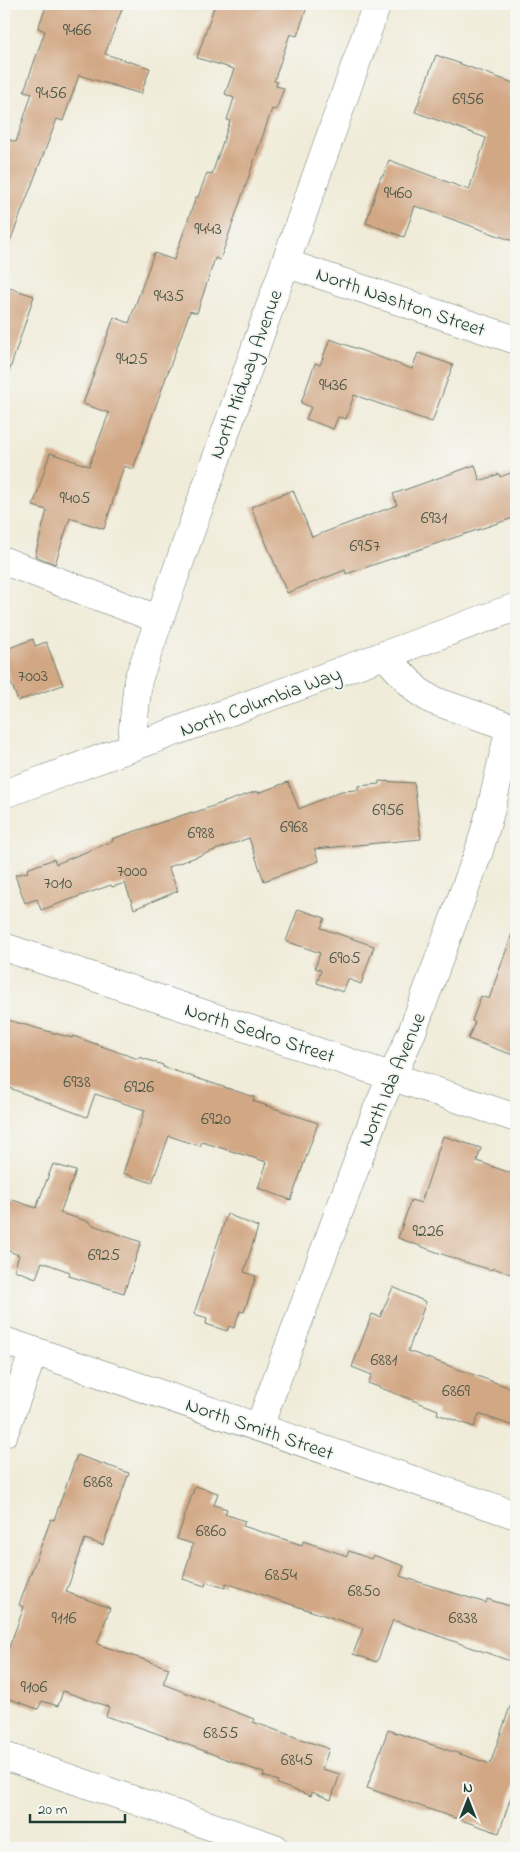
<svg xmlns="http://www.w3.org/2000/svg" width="520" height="1852" viewBox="0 0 520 1852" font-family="'Indie Flower',sans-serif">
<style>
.building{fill:#d2a784}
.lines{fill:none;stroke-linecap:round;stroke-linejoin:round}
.minor-casing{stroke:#687a6e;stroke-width:29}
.tertiary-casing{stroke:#687a6e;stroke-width:29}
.minor{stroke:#fff;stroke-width:28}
.tertiary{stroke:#fff;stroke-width:28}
.labels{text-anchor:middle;stroke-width:4;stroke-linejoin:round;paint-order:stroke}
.number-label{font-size:18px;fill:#4c5848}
.street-label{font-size:20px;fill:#1f3d34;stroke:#f6f6f2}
</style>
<rect width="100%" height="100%" fill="#f6f6f2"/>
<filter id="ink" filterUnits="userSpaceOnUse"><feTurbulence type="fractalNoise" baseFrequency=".02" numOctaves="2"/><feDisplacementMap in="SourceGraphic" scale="10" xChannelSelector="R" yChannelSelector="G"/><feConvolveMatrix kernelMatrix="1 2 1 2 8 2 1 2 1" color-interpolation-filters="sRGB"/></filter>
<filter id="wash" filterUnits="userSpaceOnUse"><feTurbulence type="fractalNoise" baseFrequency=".0096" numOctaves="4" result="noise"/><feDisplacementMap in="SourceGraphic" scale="20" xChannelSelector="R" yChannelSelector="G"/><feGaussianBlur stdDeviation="1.12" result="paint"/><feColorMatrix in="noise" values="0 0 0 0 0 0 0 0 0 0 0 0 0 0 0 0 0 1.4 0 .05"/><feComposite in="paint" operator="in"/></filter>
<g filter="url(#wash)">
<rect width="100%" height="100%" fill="#f0ecd9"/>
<g id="blocks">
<!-- building -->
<path class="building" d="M 47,4 L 124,4 L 105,54 L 150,68 L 141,94 L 79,75 L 63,121 L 57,119 L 6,252 L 4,252 L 4,138 L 16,142 L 32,93 L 24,91 L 45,31 L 38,28 Z
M 215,4 L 308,4 L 297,36 L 290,34 L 274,81 L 277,82 L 276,86 L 284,88 L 276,110 L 272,109 L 220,260 L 215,258 L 197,313 L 190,311 L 133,469 L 124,466 L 104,529 L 70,518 L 55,564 L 35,556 L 47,510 L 33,506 L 50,453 L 89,466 L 109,413 L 83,404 L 114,317 L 129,323 L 154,253 L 174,260 L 196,197 L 198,197 L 207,173 L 212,174 L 230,121 L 227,120 L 234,98 L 225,94 L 234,69 L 197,58 Z
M 436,55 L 516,84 L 516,242 L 415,206 L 404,237 L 366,223 L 381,176 L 383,176 L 389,160 L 469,190 L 486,138 L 415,112 Z
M 4,286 L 34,296 L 9,372 L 4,371 Z
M 330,339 L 412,369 L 418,353 L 453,365 L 432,422 L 354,395 L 346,419 L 338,417 L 333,429 L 306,419 L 311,407 L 301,403 L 315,363 L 320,365 Z
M 475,465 L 480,481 L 499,474 L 500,477 L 516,471 L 516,517 L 346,574 L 345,570 L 287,593 L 251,507 L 293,490 L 312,537 L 397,505 L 393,494 Z
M 33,639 L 35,646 L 46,642 L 63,685 L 18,701 L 4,664 L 4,650 Z
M 379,781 L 414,783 L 421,839 L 314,849 L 319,861 L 264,881 L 249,838 L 168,867 L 178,891 L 134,909 L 125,883 L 112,887 L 111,885 L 41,910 L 37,899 L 25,903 L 15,875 L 28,872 L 27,869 L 54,859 L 56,864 L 113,841 L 112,839 L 192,812 L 193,813 L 257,791 L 258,793 L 288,782 L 299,809 L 341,791 L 358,790 L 358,786 L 379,784 Z
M 298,909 L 325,918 L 321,928 L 374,946 L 361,984 L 348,979 L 343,992 L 317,983 L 321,970 L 315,968 L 320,953 L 286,941 Z
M 513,931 L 516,932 L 516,1056 L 468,1039 L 475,1022 L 472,1021 L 481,996 L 489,999 Z
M 4,1019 L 72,1038 L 73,1036 L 138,1059 L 139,1057 L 163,1065 L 163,1067 L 254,1097 L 253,1101 L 318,1123 L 291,1200 L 258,1188 L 267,1162 L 202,1142 L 200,1146 L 169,1136 L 152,1183 L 123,1173 L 145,1110 L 95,1094 L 87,1117 L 4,1086 Z
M 443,1136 L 481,1148 L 477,1161 L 516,1175 L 516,1276 L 493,1268 L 492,1270 L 464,1262 L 398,1238 L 411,1200 L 421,1203 Z
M 53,1164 L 76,1171 L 60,1213 L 90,1222 L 90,1224 L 141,1242 L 124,1293 L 69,1276 L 70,1272 L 42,1262 L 36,1278 L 14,1270 L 19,1255 L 4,1249 L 4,1197 L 36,1208 Z
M 227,1214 L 258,1227 L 244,1272 L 256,1276 L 244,1312 L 240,1311 L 234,1328 L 229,1326 L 227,1331 L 206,1324 L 207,1318 L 194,1314 Z
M 393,1287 L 426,1302 L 408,1351 L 516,1390 L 516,1427 L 479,1414 L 474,1427 L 437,1414 L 438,1410 L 368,1383 L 372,1375 L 352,1367 L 372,1314 L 380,1317 Z
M 77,1455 L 129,1473 L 103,1545 L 85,1539 L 66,1592 L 110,1608 L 97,1644 L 169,1668 L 163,1684 L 254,1719 L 253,1722 L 329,1749 L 322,1769 L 340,1774 L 331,1800 L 312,1792 L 311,1796 L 277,1784 L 278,1781 L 263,1776 L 264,1773 L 153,1732 L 106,1716 L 109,1707 L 63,1691 L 58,1706 L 42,1701 L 38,1709 L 4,1697 L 4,1661 L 24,1607 L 19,1605 L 51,1519 L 54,1520 Z
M 195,1486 L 218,1493 L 214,1505 L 227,1509 L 225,1514 L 245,1521 L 243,1526 L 302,1545 L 303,1541 L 347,1556 L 349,1551 L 371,1559 L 373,1555 L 404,1566 L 400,1576 L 486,1603 L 487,1599 L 516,1608 L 516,1663 L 393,1620 L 377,1662 L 353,1654 L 363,1628 L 226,1583 L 225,1588 L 206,1582 L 205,1586 L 183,1579 L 193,1544 L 177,1539 Z
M 512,1701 L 516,1702 L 516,1781 L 499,1833 L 367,1788 L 388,1730 L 490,1764 Z"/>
</g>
</g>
<g filter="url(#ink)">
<use href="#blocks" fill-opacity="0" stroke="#687a6e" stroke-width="1"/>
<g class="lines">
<defs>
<path id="minor" d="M 285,263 L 516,340
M 4,561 L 158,619
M 384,655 L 418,691 L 432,700 L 516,729
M 131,748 L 138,680 L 377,4
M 4,947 L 516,1118
M 34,1351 L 516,1515
M 259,1427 L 376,1112 L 412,1032 L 479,851 L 491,809 L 510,727
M 4,1756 L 275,1848"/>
<path id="tertiary" d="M 4,794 L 516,607
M 4,1341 L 34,1351 L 4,1433"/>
</defs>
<!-- minor casing -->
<use href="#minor" class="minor-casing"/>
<!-- tertiary casing -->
<use href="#tertiary" class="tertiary-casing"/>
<!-- minor -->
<use href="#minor" class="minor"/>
<!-- tertiary -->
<use href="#tertiary" class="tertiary"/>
</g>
</g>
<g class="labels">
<!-- number labels -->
<g class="number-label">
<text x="77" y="35">9466</text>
<text x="51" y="98">9456</text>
<text x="468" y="104">6956</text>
<text x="398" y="198">9460</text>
<text x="208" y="234">9443</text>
<text x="169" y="301">9435</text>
<text x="132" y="364">9425</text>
<text x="333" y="390">9436</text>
<text x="75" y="503">9405</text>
<text x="434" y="523">6931</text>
<text x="365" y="551">6957</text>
<text x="33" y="681">7003</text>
<text x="388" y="815">6956</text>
<text x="294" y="832">6968</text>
<text x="201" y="838">6988</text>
<text x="132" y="876">7000</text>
<text x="58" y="888">7010</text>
<text x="345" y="963">6905</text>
<text x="77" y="1087">6938</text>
<text x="139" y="1092">6926</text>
<text x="216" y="1124">6920</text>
<text x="428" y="1236">9226</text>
<text x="104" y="1260">6925</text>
<text x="384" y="1365">6881</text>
<text x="456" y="1396">6869</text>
<text x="98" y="1487">6868</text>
<text x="211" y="1536">6860</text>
<text x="281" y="1580">6854</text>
<text x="364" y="1596">6850</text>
<text x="64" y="1623">9116</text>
<text x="463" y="1623">6838</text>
<text x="34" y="1692">9106</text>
<text x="221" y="1738">6855</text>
<text x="297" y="1765">6845</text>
</g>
<!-- street labels -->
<g class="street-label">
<text transform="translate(401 301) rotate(19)" y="7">North Nashton Street</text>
<text transform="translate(245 374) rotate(-70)" y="7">North Midway Avenue</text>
<text transform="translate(260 701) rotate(-20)" y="7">North Columbia Way</text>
<text transform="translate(260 1032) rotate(18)" y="7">North Sedro Street</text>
<text transform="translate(391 1079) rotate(-67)" y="7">North Ida Avenue</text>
<text transform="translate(260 1428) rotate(19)" y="7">North Smith Street</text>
</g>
</g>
<!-- margin -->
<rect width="520" height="1852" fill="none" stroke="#f6f6f2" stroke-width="20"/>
<!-- north arrow -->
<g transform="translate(468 1800)" stroke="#f6f6f2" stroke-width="4" paint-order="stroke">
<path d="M0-4L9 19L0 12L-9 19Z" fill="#1f3d34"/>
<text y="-8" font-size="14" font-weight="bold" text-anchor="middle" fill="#1f3d34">N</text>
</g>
<!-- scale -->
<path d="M30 1814v8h95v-8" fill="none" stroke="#1f3d34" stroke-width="2.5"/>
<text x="38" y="1814" font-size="15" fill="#1f3d34" stroke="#f6f6f2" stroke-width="4" paint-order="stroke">20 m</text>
</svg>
